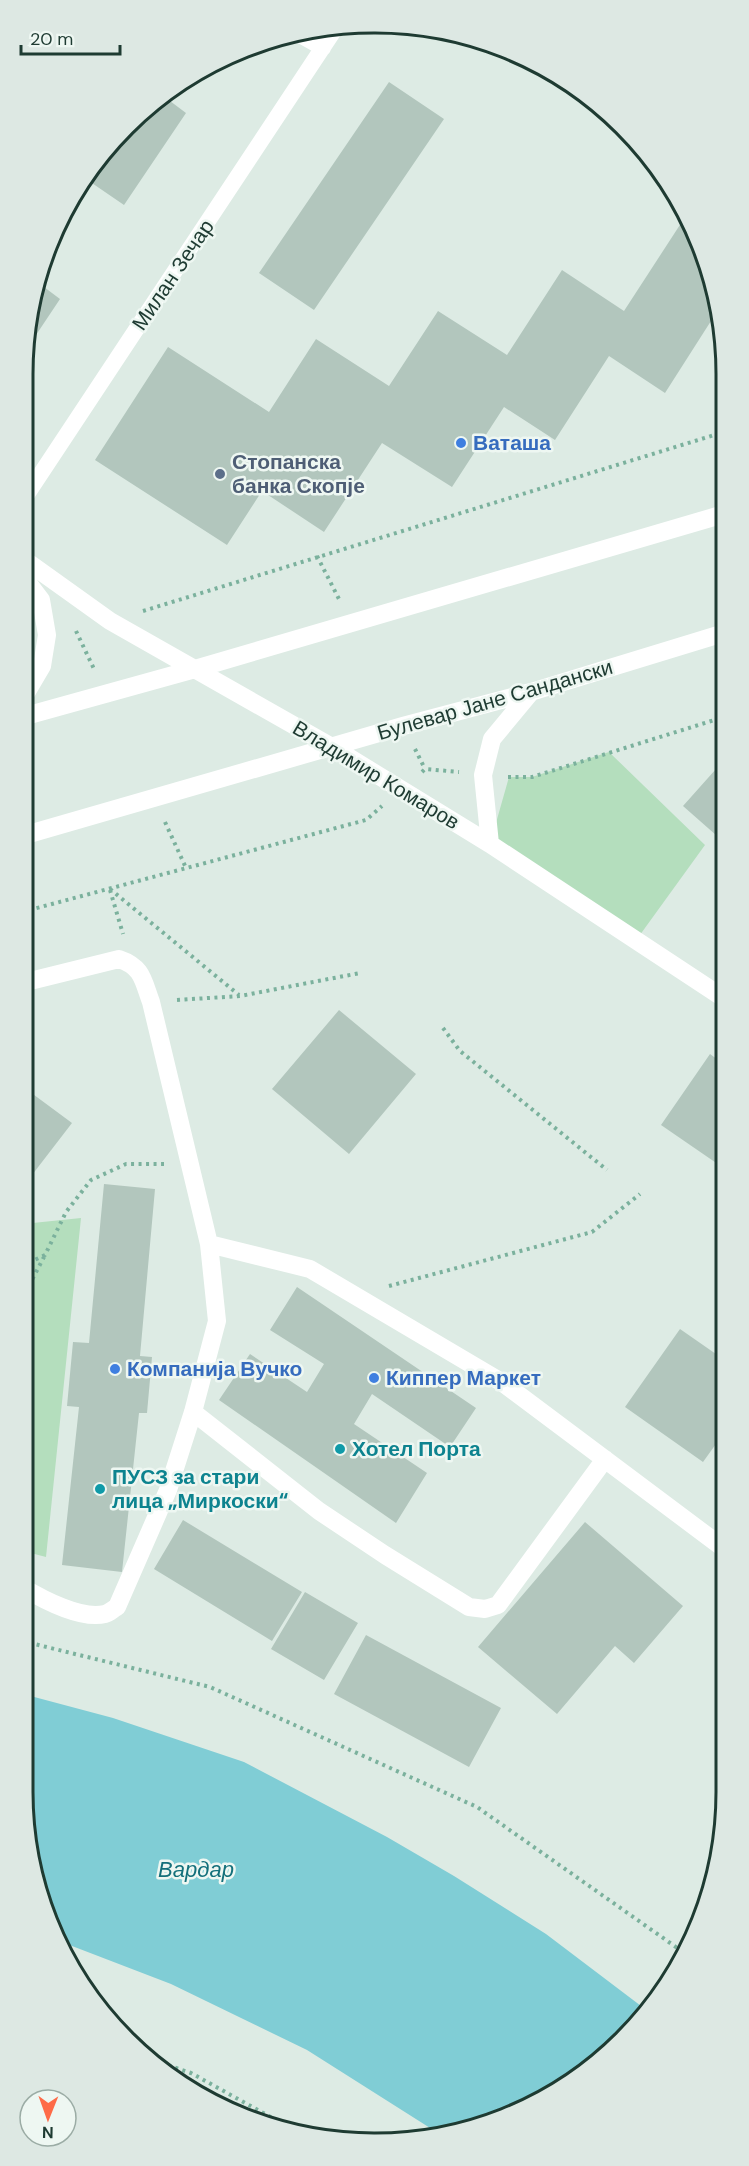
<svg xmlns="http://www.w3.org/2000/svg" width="749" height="2166" viewBox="0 0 749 2166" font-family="'DM Sans',sans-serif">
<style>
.green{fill:#b4debd}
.water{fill:#80cdd5}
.building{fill:#b2c6bd}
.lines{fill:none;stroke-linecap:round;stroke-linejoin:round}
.path{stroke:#7bb19d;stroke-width:4;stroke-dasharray:3 4.5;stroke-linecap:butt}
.lane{stroke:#fff;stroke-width:16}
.street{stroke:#fff;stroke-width:18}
.secondary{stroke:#fff;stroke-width:18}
.shop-dot{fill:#3f7fe0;stroke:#eef7f2;stroke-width:2}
.service-dot{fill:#5c6f8a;stroke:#eef7f2;stroke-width:2}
.culture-dot{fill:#0f9aa8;stroke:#eef7f2;stroke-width:2}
.labels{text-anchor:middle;stroke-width:5;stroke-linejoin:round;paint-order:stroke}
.street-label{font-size:21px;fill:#1e3b32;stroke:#eef7f2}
.shop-label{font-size:21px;font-weight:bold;fill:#366cbe;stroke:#eef7f2;text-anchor:start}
.service-label{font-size:21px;font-weight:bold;fill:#4e5e75;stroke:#eef7f2;text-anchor:start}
.culture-label{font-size:21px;font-weight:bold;fill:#0d838f;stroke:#eef7f2;text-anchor:start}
.water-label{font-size:22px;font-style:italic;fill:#14707b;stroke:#eef7f2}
.rim{fill:none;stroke:#1e3b32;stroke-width:3}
</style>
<rect width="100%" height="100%" fill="#ddebe4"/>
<!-- green -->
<path class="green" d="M 609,752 L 705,845 L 637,939 L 490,844 L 509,777 L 532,777 Z
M 81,1218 L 46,1557 L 23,1551 L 23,1224 Z"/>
<!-- water -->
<path class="water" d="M 23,1694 L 113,1718 L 244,1762 L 387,1837 L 454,1876 L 546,1934 L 645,2009 L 570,2084 L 465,2132 L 438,2133 L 307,2050 L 171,1984 L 59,1941 L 49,1926 L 23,1791 Z"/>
<!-- building -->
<path class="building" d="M 389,82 L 444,119 L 314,310 L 259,273 Z
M 166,98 L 186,113 L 124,205 L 86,179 L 95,160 Z
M 687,214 L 690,219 L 718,310 L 665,393 L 609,356 L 555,440 L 504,407 L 452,487 L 382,443 L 324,532 L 262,491 L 227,545 L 95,460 L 168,347 L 269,412 L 316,339 L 389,386 L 438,311 L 507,355 L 562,270 L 624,311 Z
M 36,281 L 60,299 L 26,350 L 34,284 Z
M 724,760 L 724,806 L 725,843 L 683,806 Z
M 339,1010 L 416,1074 L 349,1154 L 272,1089 Z
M 710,1054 L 725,1065 L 725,1169 L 661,1125 Z
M 22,1086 L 72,1123 L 22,1188 Z
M 104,1184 L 155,1189 L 140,1356 L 152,1357 L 147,1413 L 139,1413 L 122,1572 L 62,1565 L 79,1407 L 67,1406 L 73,1342 L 89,1343 Z
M 297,1287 L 476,1408 L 450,1447 L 372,1394 L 354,1424 L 427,1473 L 396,1523 L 219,1400 L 250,1354 L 307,1392 L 324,1364 L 270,1330 Z
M 680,1329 L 726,1361 L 726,1430 L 703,1462 L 625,1407 Z
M 183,1520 L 302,1592 L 272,1641 L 154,1569 Z
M 585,1522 L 683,1606 L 634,1663 L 615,1646 L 557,1714 L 478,1647 Z
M 305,1592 L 358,1623 L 324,1680 L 271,1649 Z
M 366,1635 L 501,1708 L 469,1767 L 334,1694 Z"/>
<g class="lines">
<!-- path -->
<path class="path" d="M 317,556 L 340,601
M 143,611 L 724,432
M 76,631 L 95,671
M 415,749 L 425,769
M 422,772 L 425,769 L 459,772
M 508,777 L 532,777 L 724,717
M 165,822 L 186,868
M 110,889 L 239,995
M 110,890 L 123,934
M 22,912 L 366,820 L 382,806
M 177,1000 L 240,996 L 360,973
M 443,1028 L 460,1051 L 607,1170
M 22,1266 L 45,1255 L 66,1212 L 91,1180 L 126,1164 L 164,1164
M 389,1286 L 592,1232 L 640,1194
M 22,1299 L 45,1255
M 22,1641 L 210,1687 L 477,1807 L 683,1952
M 161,2063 L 191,2073 L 294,2130"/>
<!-- lane -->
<path class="lane" d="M 300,35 L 323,48
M 22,502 L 337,26"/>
<!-- street -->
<path class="street" d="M 22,983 L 119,959 C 143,967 143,981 151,1002 L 209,1244 L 217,1321 L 193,1412 L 168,1490 L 117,1607 C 113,1609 109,1613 105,1614 C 81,1620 42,1599 22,1587
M 209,1244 L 310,1269 L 503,1383 L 726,1550
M 193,1412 L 319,1511 L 385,1555 L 469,1607 L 485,1609 L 498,1605 L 605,1459"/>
<!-- secondary -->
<path class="secondary" d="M 22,558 L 110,621 L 332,747 L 490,844 L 725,999
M 22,575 L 41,600 L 47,635 L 42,666 L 22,700
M 22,717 L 195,669 L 724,514
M 22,836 L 403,726 L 531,692 L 724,633
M 490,844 L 483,775 L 492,739 L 531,692"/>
</g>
<!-- markers -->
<g class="shop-dot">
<circle cx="461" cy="443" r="6"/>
<circle cx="115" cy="1369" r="6"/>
<circle cx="374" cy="1378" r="6"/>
</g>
<circle class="service-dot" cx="220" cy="474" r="6"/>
<g class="culture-dot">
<circle cx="340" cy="1449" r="6"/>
<circle cx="100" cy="1489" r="6"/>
</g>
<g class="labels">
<!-- street labels -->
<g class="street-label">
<text transform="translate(173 275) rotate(-56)" y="7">Милан Зечар</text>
<text transform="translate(495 700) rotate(-16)" y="7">Булевар Јане Сандански</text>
<text transform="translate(376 775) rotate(31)" y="7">Владимир Комаров</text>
</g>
<!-- shop labels -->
<g class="shop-label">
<text x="473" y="450">Ваташа</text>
<text x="127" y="1376">Компанија Вучко</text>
<text x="386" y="1385">Киппер Маркет</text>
</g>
<!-- service labels -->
<g class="service-label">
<text x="232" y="469">Стопанска<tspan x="232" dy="24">банка Скопје</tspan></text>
</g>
<!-- culture labels -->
<g class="culture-label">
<text x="352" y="1456">Хотел Порта</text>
<text x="112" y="1484">ПУСЗ за стари<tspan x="112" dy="24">лица „Миркоски“</tspan></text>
</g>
<!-- water labels -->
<g class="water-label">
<text x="196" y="1877">Вардар</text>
</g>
</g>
<!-- crop -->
<path d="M0 0H749V2166H0ZM374 33H375A341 341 0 0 1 716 374V1792A341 341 0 0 1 375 2133H374A341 341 0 0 1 33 1792V374A341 341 0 0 1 374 33Z" fill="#dde8e3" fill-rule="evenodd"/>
<path class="rim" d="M374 33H375A341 341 0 0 1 716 374V1792A341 341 0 0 1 375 2133H374A341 341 0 0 1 33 1792V374A341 341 0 0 1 374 33Z"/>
<!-- north arrow -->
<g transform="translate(48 2118) rotate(181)"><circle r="28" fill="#eef7f2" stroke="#9baca5" stroke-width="1.5"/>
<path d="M0-4.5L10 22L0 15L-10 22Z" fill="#fe6b48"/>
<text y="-9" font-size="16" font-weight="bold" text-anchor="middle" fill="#1e3b32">N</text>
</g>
<!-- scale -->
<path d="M21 45v9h99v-9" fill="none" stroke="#1e3b32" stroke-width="3"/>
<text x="30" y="45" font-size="18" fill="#1e3b32" stroke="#eef7f2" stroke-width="4.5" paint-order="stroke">20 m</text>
</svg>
